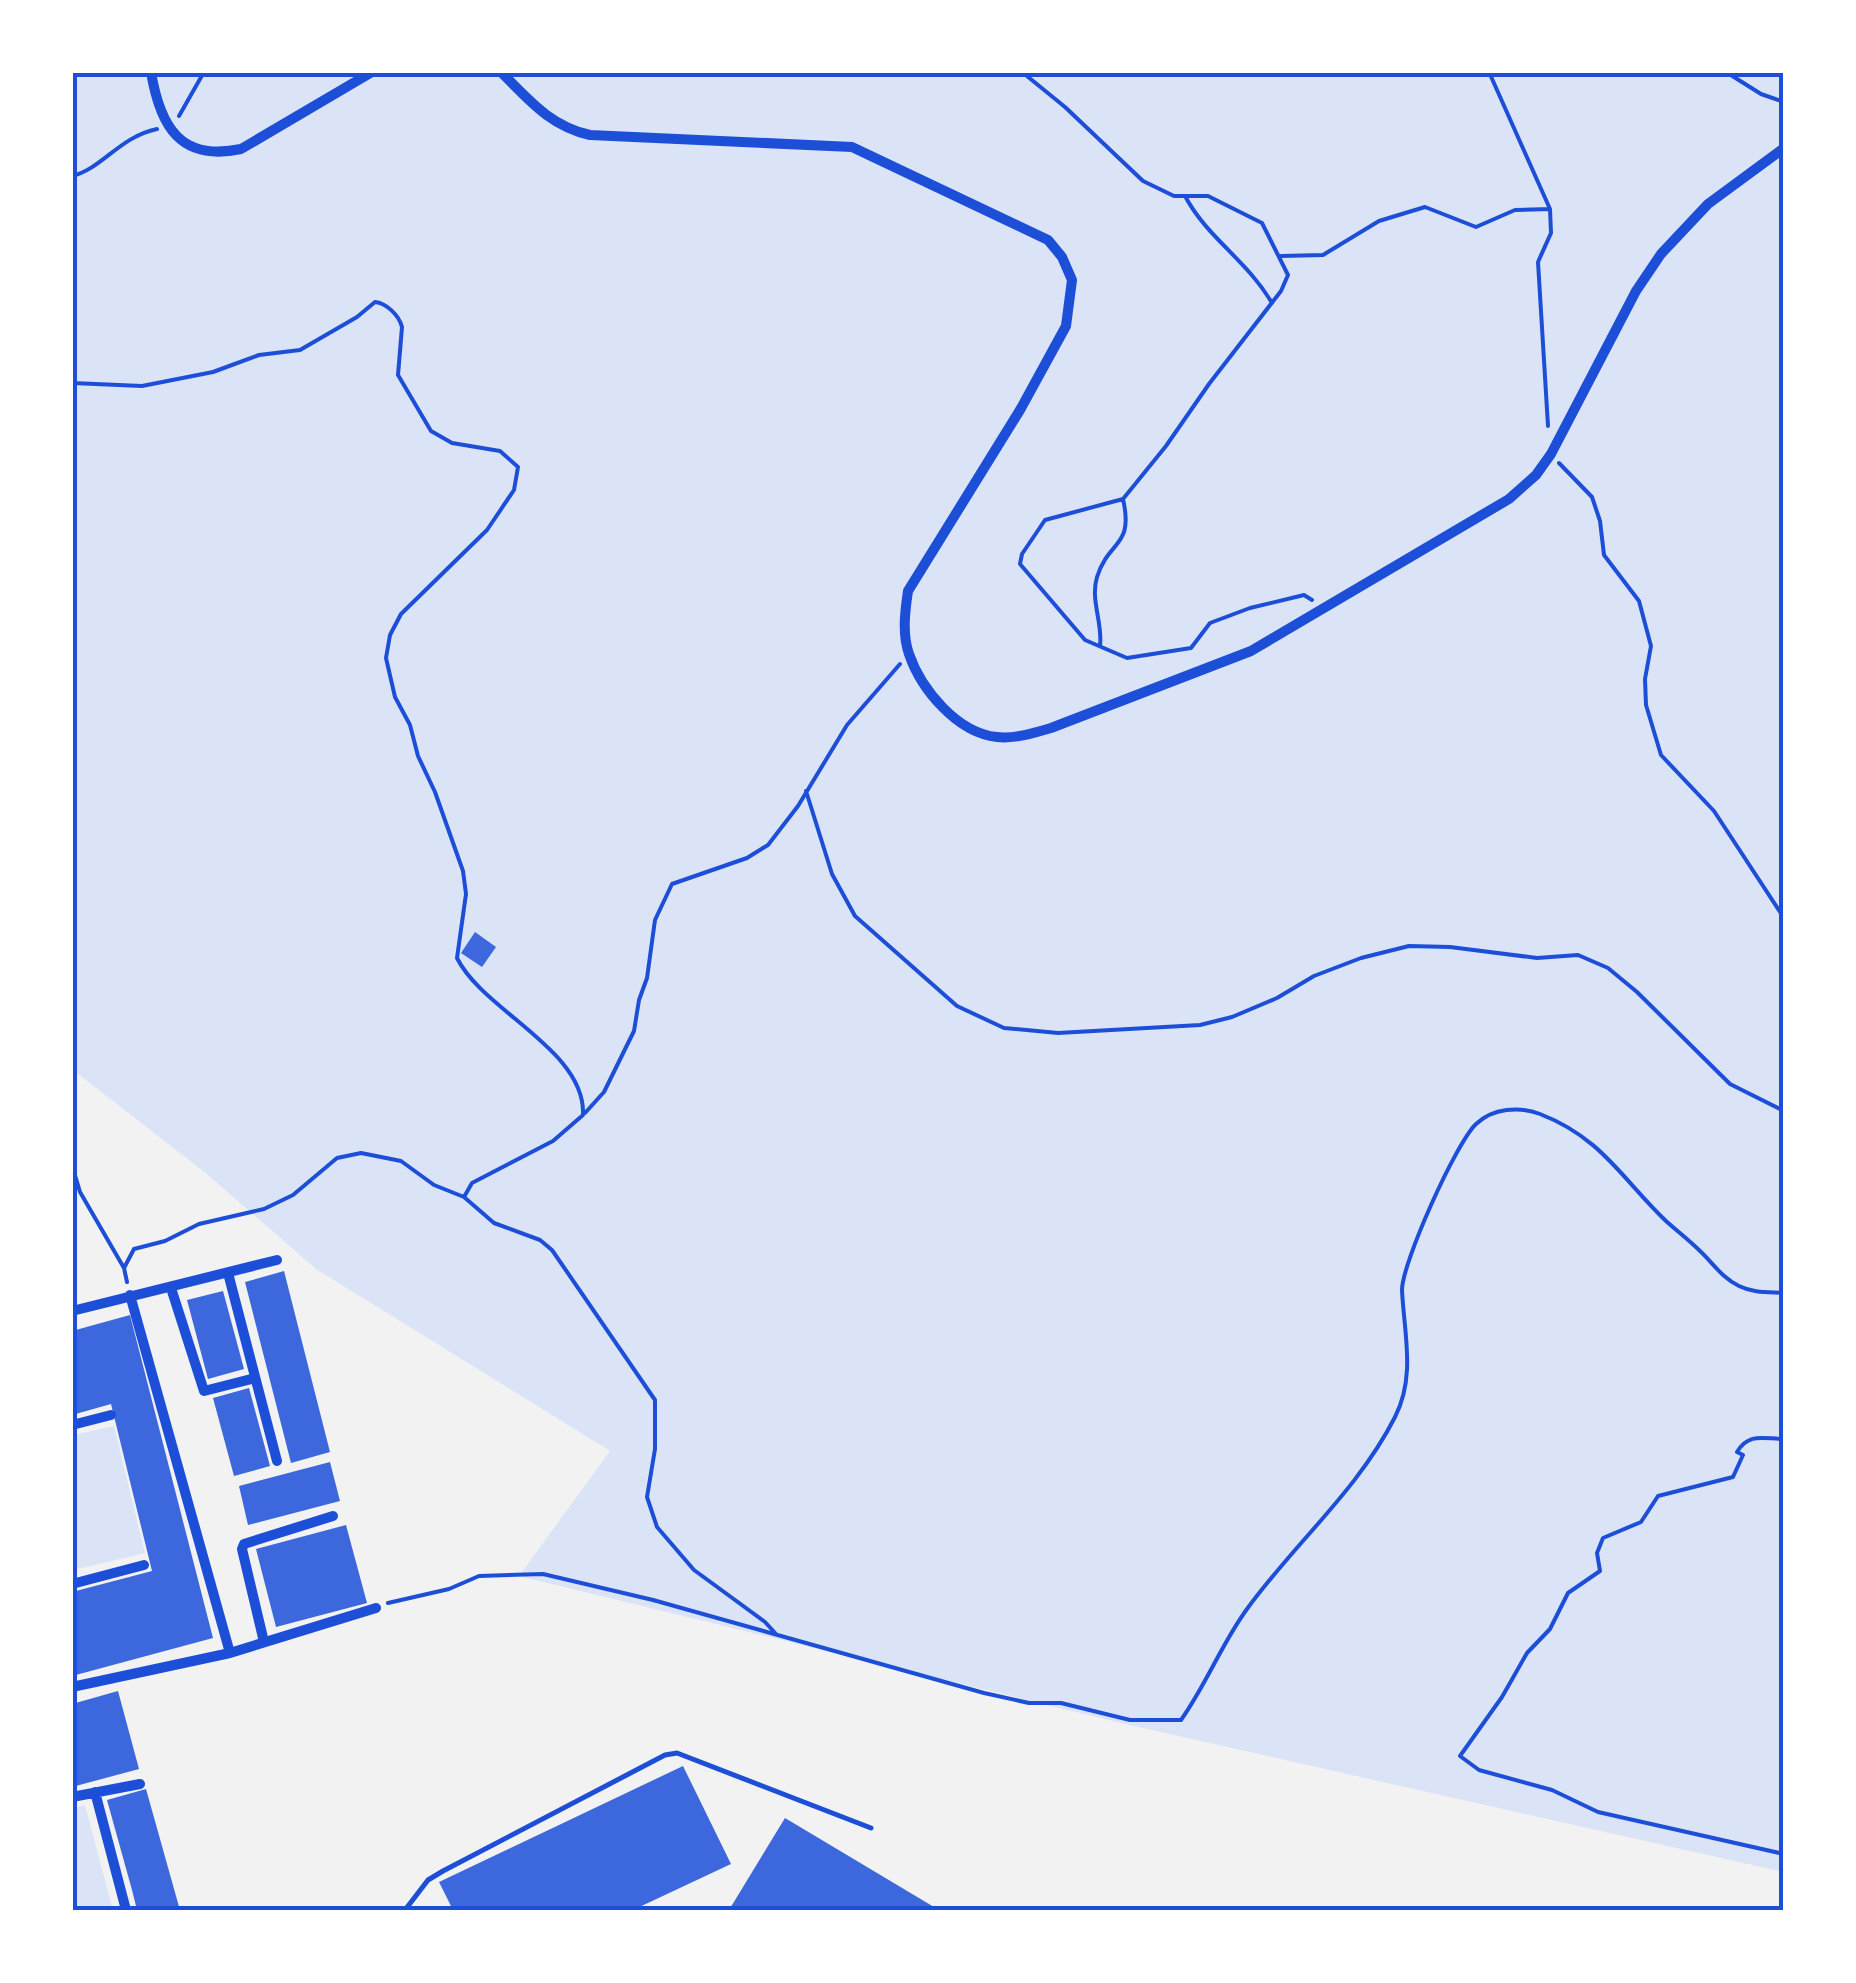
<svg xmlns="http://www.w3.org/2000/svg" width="1856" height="1983" viewBox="0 0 1856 1983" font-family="Karla,sans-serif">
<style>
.green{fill:#dbe4f7}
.building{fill:#3d67dc}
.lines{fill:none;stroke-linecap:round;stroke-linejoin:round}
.path{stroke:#1d4ed8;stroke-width:4}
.service{stroke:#1d4ed8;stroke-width:5}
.minor{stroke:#1d4ed8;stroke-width:10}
.neatline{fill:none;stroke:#1d4ed8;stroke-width:4}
</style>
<rect width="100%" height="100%" fill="#f2f2f2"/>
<!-- green -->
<path class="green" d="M 72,73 L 1783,73 L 1783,1872 L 1125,1724 L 519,1576 L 610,1451 L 316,1269 L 208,1175 L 73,1070 Z
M 114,1426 L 145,1553 L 73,1570 L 73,1435 Z
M 85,1805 L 113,1910 L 73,1910 L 73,1808 Z"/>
<!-- building -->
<path class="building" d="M 475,932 L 496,947 L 482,967 L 461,953 Z
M 284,1271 L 330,1452 L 291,1463 L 245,1282 Z
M 223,1291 L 244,1369 L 208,1379 L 187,1300 Z
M 130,1315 L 213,1638 L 72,1676 L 72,1592 L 152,1571 L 111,1404 L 72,1415 L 72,1331 Z
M 249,1388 L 270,1466 L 234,1476 L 213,1398 Z
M 330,1462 L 340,1501 L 248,1525 L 239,1486 Z
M 346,1525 L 367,1603 L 276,1627 L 256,1549 Z
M 118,1691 L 139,1769 L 72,1787 L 72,1704 Z
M 683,1766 L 731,1864 L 633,1910 L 453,1910 L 439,1882 Z
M 146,1789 L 176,1896 L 180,1910 L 137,1910 L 132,1890 L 107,1800 Z
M 785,1818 L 939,1910 L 729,1910 Z"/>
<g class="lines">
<!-- path -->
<path class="path" d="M 1022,72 L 1065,107 L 1143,181 L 1174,196 L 1208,196 L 1262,223 L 1288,275 L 1281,291 L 1209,384 L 1166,446 L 1123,499 L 1045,520 L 1022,554 L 1020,564 L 1085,640 L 1127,658 L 1191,648 L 1210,623 L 1250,608 L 1304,595 L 1312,600
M 1489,72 L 1550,209 L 1551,233 L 1538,262 L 1548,426
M 1726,72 L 1761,94 L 1784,102
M 179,116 L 204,72
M 72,176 C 102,169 119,137 157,129
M 1185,196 C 1208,239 1246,259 1272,303
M 1281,256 L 1323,255 L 1379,221 L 1425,207 L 1476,227 L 1515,210 L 1550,209
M 72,383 L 142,386 L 213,372 L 259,355 L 300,350 L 357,317 L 375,302 C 386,303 399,315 402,327 L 398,375 L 431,431 L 452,443 L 500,451 L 518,467 L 514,490 L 487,530 L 401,614 L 390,635 L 386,658 L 395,697 L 410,725 L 418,756 L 435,792 L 463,871 L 466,894 L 457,958 C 483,1011 586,1050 583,1115 L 553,1141 L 472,1183 L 464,1197
M 1559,463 L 1592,497 L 1600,521 L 1604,555 L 1639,601 L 1651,646 L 1645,679 L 1646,705 L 1661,755 L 1714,811 L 1784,918
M 1100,646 C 1103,623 1090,600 1097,577 C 1109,539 1134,548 1123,499
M 806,791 L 832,874 L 855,916 L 957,1006 L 1004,1028 L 1058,1033 L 1200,1025 L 1232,1017 L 1277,998 L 1314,976 L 1361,958 L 1409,946 L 1450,947 L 1537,958 L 1578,955 L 1608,968 L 1637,992 L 1730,1084 L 1784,1111
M 585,1113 L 604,1092 L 634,1031 L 639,1000 L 647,978 L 655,920 L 672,884 L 747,858 L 768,845 L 798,806 L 847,725 L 900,664
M 72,1165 L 80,1192 L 124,1268 L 127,1282
M 124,1268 L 134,1249 L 165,1241 L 199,1224 L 264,1209 L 293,1195 L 337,1158 L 361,1153 L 401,1161 L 434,1185 L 464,1197 L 494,1223 L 540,1240 L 552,1250 L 655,1400 L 655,1449 L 647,1497 L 657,1527 L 694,1570 L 765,1622 L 776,1634
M 1784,1439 C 1764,1439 1749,1432 1737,1452 L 1743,1455 L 1733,1477 L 1658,1496 L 1641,1522 L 1603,1538 L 1597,1553 L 1600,1571 L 1568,1593 L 1550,1629 L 1527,1653 L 1502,1697 L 1460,1756 L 1479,1770 L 1552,1790 L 1598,1812 L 1784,1854
M 388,1603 L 449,1589 L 479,1576 L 543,1574 L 653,1600 L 984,1693 L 1029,1703 L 1061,1703 L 1130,1720 L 1181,1720 C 1206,1685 1222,1643 1247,1609 C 1295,1543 1358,1490 1395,1417 C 1416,1376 1404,1333 1402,1290 C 1402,1263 1456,1143 1476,1124 C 1493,1108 1519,1106 1540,1114 C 1602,1138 1622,1179 1666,1221 C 1677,1231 1689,1240 1700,1251 C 1713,1263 1722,1278 1739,1286 C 1753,1293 1768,1292 1784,1293"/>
<!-- service -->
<path class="service" d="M 405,1910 L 428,1880 L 443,1871 L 665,1755 L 677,1753 L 871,1828"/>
<!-- minor -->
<path class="minor" d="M 151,72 C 160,126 180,162 241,149 L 372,72
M 501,72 C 529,100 550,126 590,135 L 852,147 L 1048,240 L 1062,257 L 1072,280 L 1066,326 L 1020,410 L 908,591 C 905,611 902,634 909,654 C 921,689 957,733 997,737 C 1015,739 1034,733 1051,728 L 1251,651 L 1509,499 L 1536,475 L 1551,454 L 1636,291 L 1661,254 L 1708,204 L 1784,148
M 228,1273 L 277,1461
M 171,1288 L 204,1391 L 255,1378
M 130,1295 L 230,1653
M 72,1311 L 277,1260
M 72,1425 L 111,1415
M 72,1584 L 144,1565
M 264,1642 L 242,1549 L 244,1544 L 333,1516
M 72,1687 L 230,1653 L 376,1608
M 95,1792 L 126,1910
M 72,1797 L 140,1784"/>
</g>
<!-- border -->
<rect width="1856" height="1983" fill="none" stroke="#ffffff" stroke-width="150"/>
<rect x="75" y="75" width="1706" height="1833" class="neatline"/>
</svg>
